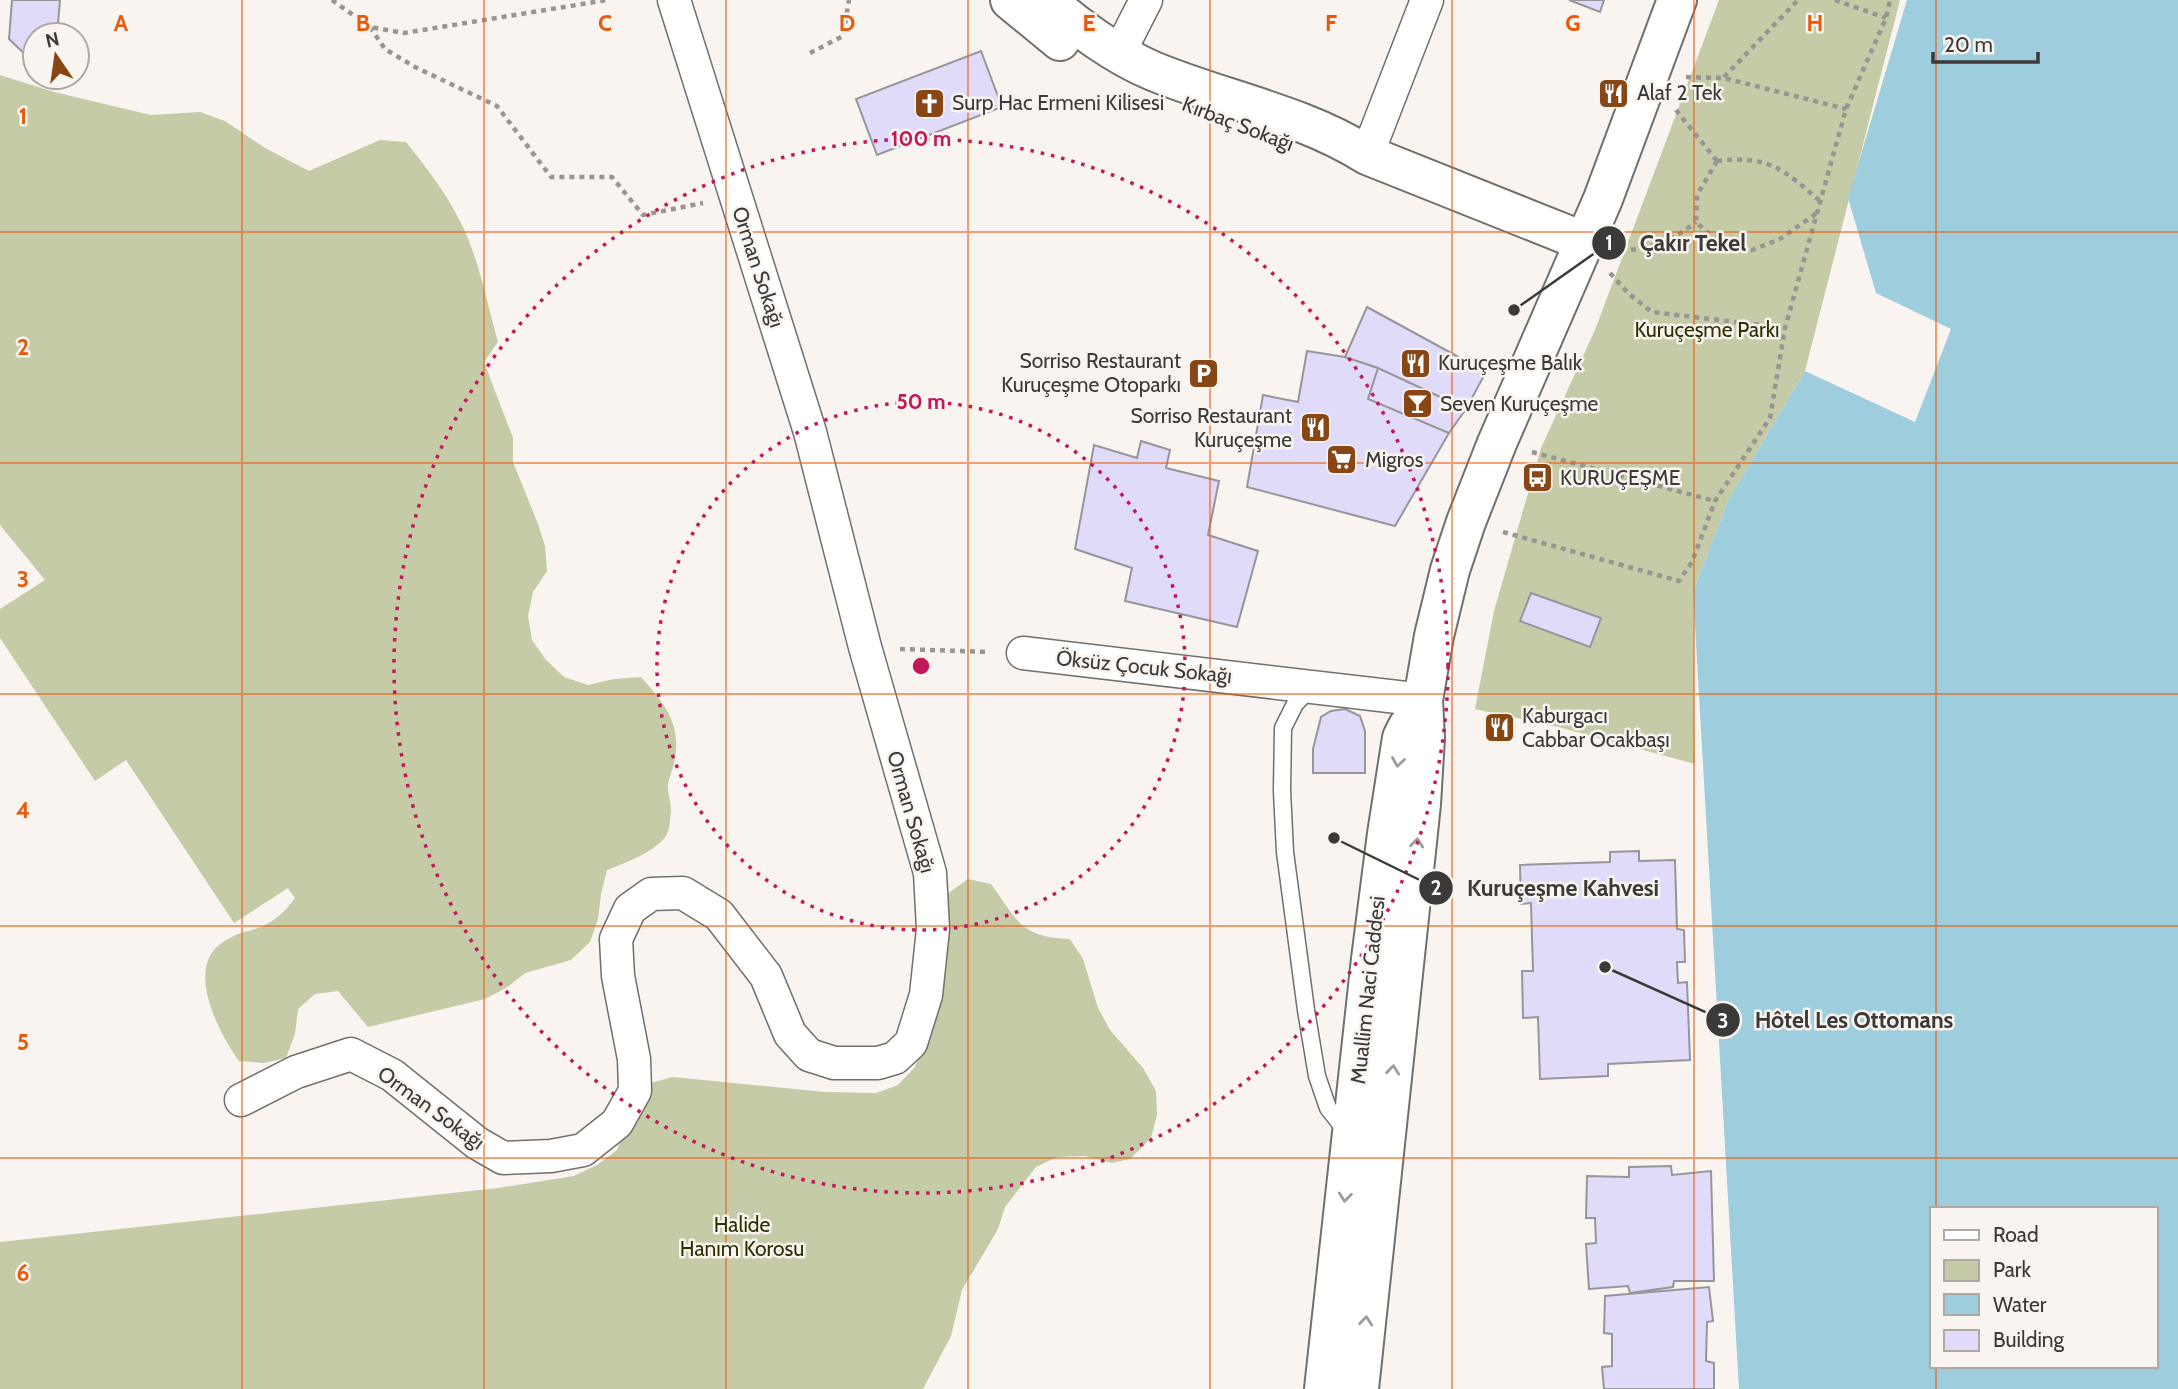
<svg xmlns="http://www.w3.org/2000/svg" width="2178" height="1389" viewBox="0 0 2178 1389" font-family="Cabin,sans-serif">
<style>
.green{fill:#c5cba6}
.water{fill:#9ecddd;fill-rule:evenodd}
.building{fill:#e1dbfa;stroke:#96959b;stroke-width:2}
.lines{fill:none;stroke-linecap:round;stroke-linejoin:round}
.lane-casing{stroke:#736f6b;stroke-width:19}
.street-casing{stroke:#736f6b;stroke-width:35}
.secondary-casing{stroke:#736f6b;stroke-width:42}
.primary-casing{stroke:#736f6b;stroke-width:42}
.path{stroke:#989592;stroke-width:4.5;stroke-dasharray:5 5;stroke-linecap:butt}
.lane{stroke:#fff;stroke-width:16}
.street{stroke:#fff;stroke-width:32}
.secondary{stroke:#fff;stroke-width:38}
.primary{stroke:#fff;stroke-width:38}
.oneway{stroke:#9e9c9c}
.grid{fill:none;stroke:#e8590c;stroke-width:2;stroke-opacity:0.55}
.ring{fill:none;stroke:#c2185b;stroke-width:3.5;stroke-dasharray:3.5 7}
.labels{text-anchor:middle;stroke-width:5;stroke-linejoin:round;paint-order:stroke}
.poi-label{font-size:21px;fill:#3c3a38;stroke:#f9f4ef;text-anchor:start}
.street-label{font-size:21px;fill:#3c3a38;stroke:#f9f4ef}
.park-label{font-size:21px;fill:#2d3101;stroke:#f9f4ef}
.grid-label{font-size:23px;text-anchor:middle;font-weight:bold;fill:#e8590c;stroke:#f9f4ef;stroke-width:5;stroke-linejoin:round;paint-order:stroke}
.centre{fill:#c2185b;stroke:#f9f4ef;stroke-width:3.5}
.ring-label{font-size:21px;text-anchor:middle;font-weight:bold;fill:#c2185b;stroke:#f9f4ef;stroke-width:5;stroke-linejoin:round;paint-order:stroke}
.leader{fill:none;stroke:#3c3a38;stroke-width:2.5}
.callout-dot{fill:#3c3a38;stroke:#f9f4ef;stroke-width:2.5}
.mark-label{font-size:21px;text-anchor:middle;font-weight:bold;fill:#fff}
.callout-label{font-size:23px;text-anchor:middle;font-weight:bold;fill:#3c3a38;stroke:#f9f4ef;stroke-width:5;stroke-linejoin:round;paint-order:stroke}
</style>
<rect width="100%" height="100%" fill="#f9f4ef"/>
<!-- green -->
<path class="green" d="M 1719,0 L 1900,0 L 1805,371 L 1729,499 L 1693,591 L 1695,764 L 1558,727 L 1475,709 L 1494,611 L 1541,448 L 1595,330 Z
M 0,75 L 54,92 L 151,115 L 200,112 L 225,121 L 265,148 L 309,171 L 380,140 L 406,142 C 427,168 446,193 461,223 C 479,259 487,303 498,342 L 484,362 L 513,438 L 513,462 L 538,524 L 545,546 L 547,571 L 533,592 L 528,616 L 532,640 L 546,660 L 564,677 L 588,685 L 614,679 L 641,677 C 664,703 681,722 675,759 C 674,767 669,776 668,785 C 667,794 672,803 671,812 C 670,818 670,828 667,834 C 658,851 625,863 607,870 L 601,894 L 598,919 L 590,942 L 571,960 L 525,973 L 506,988 L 485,999 L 368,1027 L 338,991 L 315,994 L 298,1009 L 295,1034 L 286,1058 L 264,1063 L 239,1061 C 221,1036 190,979 214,950 C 218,945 226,940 232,937 C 239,932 249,932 258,928 C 274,922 285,912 295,898 L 288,888 L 234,923 L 126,760 L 95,781 L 0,638 L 0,609 L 45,580 L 0,525 Z
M 968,879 L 991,884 C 1018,921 1020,937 1070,939 L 1083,959 L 1098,1008 L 1110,1030 L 1143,1068 L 1156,1091 L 1157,1115 L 1151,1138 L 1130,1159 L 1112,1163 L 1085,1156 L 1057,1157 L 1036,1167 L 1005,1207 L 998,1229 L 962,1290 L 951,1336 L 923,1389 L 0,1389 L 0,1242 L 498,1188 L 574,1176 L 597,1165 L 617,1150 L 636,1104 L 650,1083 L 673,1077 L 825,1092 L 876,1093 L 898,1085 L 915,1067 L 933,1011 L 947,894 Z"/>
<!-- water -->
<path class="water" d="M 1907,0 L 2178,0 L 2178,1389 L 1739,1389 L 1693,591 L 1729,499 L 1805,371 L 1915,422 L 1951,329 L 1876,293 L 1848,198 ZM 1931,1209 L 2155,1209 L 2155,1366 L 1931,1366 Z"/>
<!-- building -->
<path class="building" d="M 12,0 L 60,0 L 57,35 L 35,35 L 35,58 L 29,58 L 9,39 Z
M 1569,0 L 1604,0 L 1600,12 Z
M 981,51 L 1002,107 L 877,155 L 856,99 Z
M 1367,307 L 1486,372 L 1466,409 L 1378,368 L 1345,357 Z
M 1307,351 L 1345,357 L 1378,368 L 1368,399 L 1449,433 L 1395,526 L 1247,487 L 1263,395 L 1298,402 Z
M 1378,368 L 1466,409 L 1449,433 L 1368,399 Z
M 1141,441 L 1170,450 L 1166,468 L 1219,481 L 1208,535 L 1258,551 L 1237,627 L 1125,601 L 1132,568 L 1075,549 L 1094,445 L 1137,458 Z
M 1531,593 L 1601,618 L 1590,647 L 1520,621 Z
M 1345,709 L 1360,716 L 1365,731 L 1365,773 L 1313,773 L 1313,749 L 1321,717 L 1331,711 Z
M 1639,851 L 1639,861 L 1675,860 L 1677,929 L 1684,930 L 1685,962 L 1677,962 L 1678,983 L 1687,982 L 1690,1060 L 1608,1064 L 1608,1076 L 1540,1079 L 1538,1017 L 1523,1018 L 1522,971 L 1533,971 L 1531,903 L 1521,904 L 1520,865 L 1610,862 L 1610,852 Z
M 1671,1166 L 1672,1175 L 1711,1171 L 1714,1281 L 1674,1281 L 1673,1287 L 1630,1293 L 1628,1286 L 1589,1289 L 1586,1244 L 1596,1243 L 1595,1218 L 1586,1218 L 1587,1176 L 1629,1177 L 1629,1167 Z
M 1709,1287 L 1713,1321 L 1707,1322 L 1706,1361 L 1714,1363 L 1714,1389 L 1604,1389 L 1602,1367 L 1612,1366 L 1612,1334 L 1604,1333 L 1605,1296 Z"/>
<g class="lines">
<defs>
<path id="lane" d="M 1312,686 L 1295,704 L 1283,728 L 1282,791 L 1285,852 L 1306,1010 L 1317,1076 L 1328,1108 L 1339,1122 L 1351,1128"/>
<path id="street" d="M 1119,53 L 1146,0
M 1367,155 L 1427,0
M 1023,653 L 1423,700
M 241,1100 L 296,1072 L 351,1054 L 392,1075 L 477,1143 L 503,1158 L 551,1156 L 583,1150 L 617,1123 L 635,1091 L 634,1059 L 618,976 L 616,939 L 630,909 L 651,894 L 683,893 L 719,915 L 766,976 L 790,1034 L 809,1055 L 834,1063 L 878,1063 L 895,1058 L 911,1043 L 926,995 L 933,929 L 930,873 L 865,647 L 810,432 L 674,0"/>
<path id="secondary" d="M 1010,0 L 1060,41
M 1046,0 C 1078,27 1113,54 1153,71 C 1223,100 1302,114 1367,155 L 1585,242"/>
<path id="primary" d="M 1324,1389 L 1371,959 L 1387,834 L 1402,738 L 1408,726
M 1359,1389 L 1421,804 L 1425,738 L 1423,700 L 1434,636 L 1450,570 L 1466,522 L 1497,443 L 1603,199 L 1677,0"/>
</defs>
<!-- lane casing -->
<use href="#lane" class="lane-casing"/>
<!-- street casing -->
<use href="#street" class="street-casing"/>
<!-- secondary casing -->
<use href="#secondary" class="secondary-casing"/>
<!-- primary casing -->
<use href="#primary" class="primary-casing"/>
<!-- path -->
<path class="path" d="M 332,0 L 370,27 L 404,33 L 607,0
M 1835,0 L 1886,18
M 370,27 L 385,49 L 415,67 L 497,106 L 551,177 L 612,177 L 643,215 L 703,203
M 810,53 L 843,36 L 849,0
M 1686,77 L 1724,78 L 1846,109
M 1724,77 L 1798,0
M 1676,110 L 1717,161
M 1717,161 L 1697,195 L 1696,222 L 1718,242 L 1752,250 L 1780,239 L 1817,213
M 1717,161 C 1769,155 1783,169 1821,202
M 1621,251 C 1652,248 1672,241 1696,222
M 1610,273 L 1629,294 L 1652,312 L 1785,328
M 1532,452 L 1715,501
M 1503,532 L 1679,581 L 1692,562 L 1715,501 L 1770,418 L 1785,328 L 1846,109 L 1886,18 L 1890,0
M 900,649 L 990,652"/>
<!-- lane -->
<use href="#lane" class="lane"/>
<!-- street -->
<use href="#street" class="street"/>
<!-- secondary -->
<use href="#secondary" class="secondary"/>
<!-- primary -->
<use href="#primary" class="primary"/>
</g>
<!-- one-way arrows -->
<defs><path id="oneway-chevron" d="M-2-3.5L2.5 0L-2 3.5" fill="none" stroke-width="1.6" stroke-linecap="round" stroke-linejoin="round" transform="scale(1.75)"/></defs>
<g class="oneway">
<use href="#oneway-chevron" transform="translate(1398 762) rotate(99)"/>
<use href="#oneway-chevron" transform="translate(1417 843) rotate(-84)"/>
<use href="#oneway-chevron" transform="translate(1393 1070) rotate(-84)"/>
<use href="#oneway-chevron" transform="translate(1345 1197) rotate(96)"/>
<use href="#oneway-chevron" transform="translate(1366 1321) rotate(-84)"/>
</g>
<!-- grid -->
<path class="grid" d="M 242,0 L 242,1389M 484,0 L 484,1389M 726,0 L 726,1389M 968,0 L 968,1389M 1210,0 L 1210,1389M 1452,0 L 1452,1389M 1694,0 L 1694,1389M 1936,0 L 1936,1209M 0,232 L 2178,232M 0,463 L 2178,463M 0,694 L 2178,694M 0,926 L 2178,926M 0,1158 L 2178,1158M 1936,1366 L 1936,1389"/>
<!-- distance rings -->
<g class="ring">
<circle cx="921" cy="666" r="264"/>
<circle cx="921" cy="666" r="527"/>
</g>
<!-- icons -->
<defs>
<symbol id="restaurant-square" viewBox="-11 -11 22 22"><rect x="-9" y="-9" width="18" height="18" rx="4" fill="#884615" stroke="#f9f4ef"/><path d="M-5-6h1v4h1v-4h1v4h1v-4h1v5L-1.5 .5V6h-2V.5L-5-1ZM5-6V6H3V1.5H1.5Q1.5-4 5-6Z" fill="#fff"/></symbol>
<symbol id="church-square" viewBox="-11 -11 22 22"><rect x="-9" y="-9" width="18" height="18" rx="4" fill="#884615" stroke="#f9f4ef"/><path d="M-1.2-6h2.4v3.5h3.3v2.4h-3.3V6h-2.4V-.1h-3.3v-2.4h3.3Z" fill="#fff"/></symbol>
<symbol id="parking-square" viewBox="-11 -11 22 22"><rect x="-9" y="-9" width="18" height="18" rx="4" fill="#884615" stroke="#f9f4ef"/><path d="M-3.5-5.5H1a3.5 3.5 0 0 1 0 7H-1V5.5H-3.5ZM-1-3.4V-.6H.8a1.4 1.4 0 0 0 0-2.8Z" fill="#fff"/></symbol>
<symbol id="bar-square" viewBox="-11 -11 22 22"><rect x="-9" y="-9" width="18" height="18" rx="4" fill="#884615" stroke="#f9f4ef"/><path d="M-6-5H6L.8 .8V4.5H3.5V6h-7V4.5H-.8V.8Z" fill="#fff"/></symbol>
<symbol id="supermarket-square" viewBox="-11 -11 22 22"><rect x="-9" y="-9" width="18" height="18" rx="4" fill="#884615" stroke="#f9f4ef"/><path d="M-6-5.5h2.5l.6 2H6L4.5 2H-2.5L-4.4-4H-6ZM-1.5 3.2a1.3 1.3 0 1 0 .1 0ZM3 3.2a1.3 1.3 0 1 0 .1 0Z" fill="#fff"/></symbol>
<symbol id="bus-square" viewBox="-11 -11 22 22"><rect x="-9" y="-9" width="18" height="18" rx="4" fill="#884615" stroke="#f9f4ef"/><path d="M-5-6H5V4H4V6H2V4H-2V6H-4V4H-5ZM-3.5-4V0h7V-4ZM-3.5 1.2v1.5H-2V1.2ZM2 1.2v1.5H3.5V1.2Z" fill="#fff"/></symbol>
</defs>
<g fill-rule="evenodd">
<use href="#restaurant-square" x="1596" y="76" width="35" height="35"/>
<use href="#church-square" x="912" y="86" width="35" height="35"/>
<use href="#restaurant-square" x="1398" y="346" width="35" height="35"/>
<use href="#parking-square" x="1186" y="356" width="35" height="35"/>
<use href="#bar-square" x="1400" y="386" width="35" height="35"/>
<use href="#restaurant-square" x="1298" y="410" width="35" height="35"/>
<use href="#supermarket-square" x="1324" y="442" width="35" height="35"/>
<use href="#bus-square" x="1520" y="460" width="35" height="35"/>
<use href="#restaurant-square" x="1482" y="710" width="35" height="35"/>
</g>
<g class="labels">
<!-- poi labels -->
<g class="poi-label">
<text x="1637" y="100">Alaf 2 Tek</text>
<text x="952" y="110">Surp Hac Ermeni Kilisesi</text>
<text x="1181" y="368" text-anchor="end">Sorriso Restaurant<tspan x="1181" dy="24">Kuruçeşme Otoparkı</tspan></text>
<text x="1438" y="370">Kuruçeşme Balık</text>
<text x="1440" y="411">Seven Kuruçeşme</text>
<text x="1292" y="423" text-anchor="end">Sorriso Restaurant<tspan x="1292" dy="24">Kuruçeşme</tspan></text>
<text x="1365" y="467">Migros</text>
<text x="1560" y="485">KURUÇEŞME</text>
<text x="1522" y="723">Kaburgacı<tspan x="1522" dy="24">Cabbar Ocakbaşı</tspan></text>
</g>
<!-- street labels -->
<g class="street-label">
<text transform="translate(1238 124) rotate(21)" y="7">Kırbaç Sokağı</text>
<text transform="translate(758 267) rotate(72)" y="7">Orman Sokağı</text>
<text transform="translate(1144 667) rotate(6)" y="7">Öksüz Çocuk Sokağı</text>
<text transform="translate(911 812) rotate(74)" y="7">Orman Sokağı</text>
<text transform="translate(1368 990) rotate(-84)" y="7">Muallim Naci Caddesi</text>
<text transform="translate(431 1108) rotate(36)" y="7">Orman Sokağı</text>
</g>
<!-- park labels -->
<g class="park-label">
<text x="1707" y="337">Kuruçeşme Parkı</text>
<text x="742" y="1232">Halide<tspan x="742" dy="24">Hanım Korosu</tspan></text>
</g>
</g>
<g class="grid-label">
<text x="121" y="31">A</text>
<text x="363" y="31">B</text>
<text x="605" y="31">C</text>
<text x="847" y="31">D</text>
<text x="1089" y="31">E</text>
<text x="1331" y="31">F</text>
<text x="1573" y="31">G</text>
<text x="1815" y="31">H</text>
<text x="23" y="124">1</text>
<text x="23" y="355">2</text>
<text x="23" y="587">3</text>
<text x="23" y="818">4</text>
<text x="23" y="1050">5</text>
<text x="23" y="1281">6</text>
</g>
<circle cx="921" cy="666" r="10" class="centre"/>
<g class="ring-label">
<text x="921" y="146">100 m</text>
<text x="921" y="409">50 m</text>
</g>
<!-- callouts -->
<path class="leader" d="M1514 310L1609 243M1334 838L1436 888M1605 967L1723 1020"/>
<g class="callout-dot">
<circle cx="1514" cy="310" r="7"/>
<circle cx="1334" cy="838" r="7"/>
<circle cx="1605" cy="967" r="7"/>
<circle cx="1609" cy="243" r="18"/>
<circle cx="1436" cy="888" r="18"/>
<circle cx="1723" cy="1020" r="18"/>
</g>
<g class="mark-label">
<text x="1609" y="250">1</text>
<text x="1436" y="895">2</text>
<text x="1723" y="1028">3</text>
</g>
<g class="callout-label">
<text x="1693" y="251">Çakır Tekel</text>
<text x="1563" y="896">Kuruçeşme Kahvesi</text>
<text x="1854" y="1028">Hôtel Les Ottomans</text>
</g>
<!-- legend -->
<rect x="1930" y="1207" width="228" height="161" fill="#f9f4ef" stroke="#adaaa6" stroke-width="2"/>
<rect x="1944" y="1230" width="35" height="10" fill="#ffffff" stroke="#adaaa6" stroke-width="2"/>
<text x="1993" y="1242" font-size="21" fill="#3c3a38">Road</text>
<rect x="1944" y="1260" width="35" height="21" fill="#c5cba6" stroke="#adaaa6" stroke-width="2"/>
<text x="1993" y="1277" font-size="21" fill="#3c3a38">Park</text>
<rect x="1944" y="1294" width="35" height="21" fill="#9ecddd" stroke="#adaaa6" stroke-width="2"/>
<text x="1993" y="1312" font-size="21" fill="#3c3a38">Water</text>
<rect x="1944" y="1330" width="35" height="21" fill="#e1dbfa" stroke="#adaaa6" stroke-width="2"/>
<text x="1993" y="1347" font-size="21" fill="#3c3a38">Building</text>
<!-- north arrow -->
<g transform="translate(56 56) rotate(347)"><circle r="33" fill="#f9f4ef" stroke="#adaaa6" stroke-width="2"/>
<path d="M0-5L12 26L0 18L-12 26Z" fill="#884615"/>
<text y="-10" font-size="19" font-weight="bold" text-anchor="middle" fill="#3c3a38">N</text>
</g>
<!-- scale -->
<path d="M1933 52v10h105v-10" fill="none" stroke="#3c3a38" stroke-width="3.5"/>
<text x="1944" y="52" font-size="21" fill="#3c3a38" stroke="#f9f4ef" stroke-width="5" paint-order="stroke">20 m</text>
</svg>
